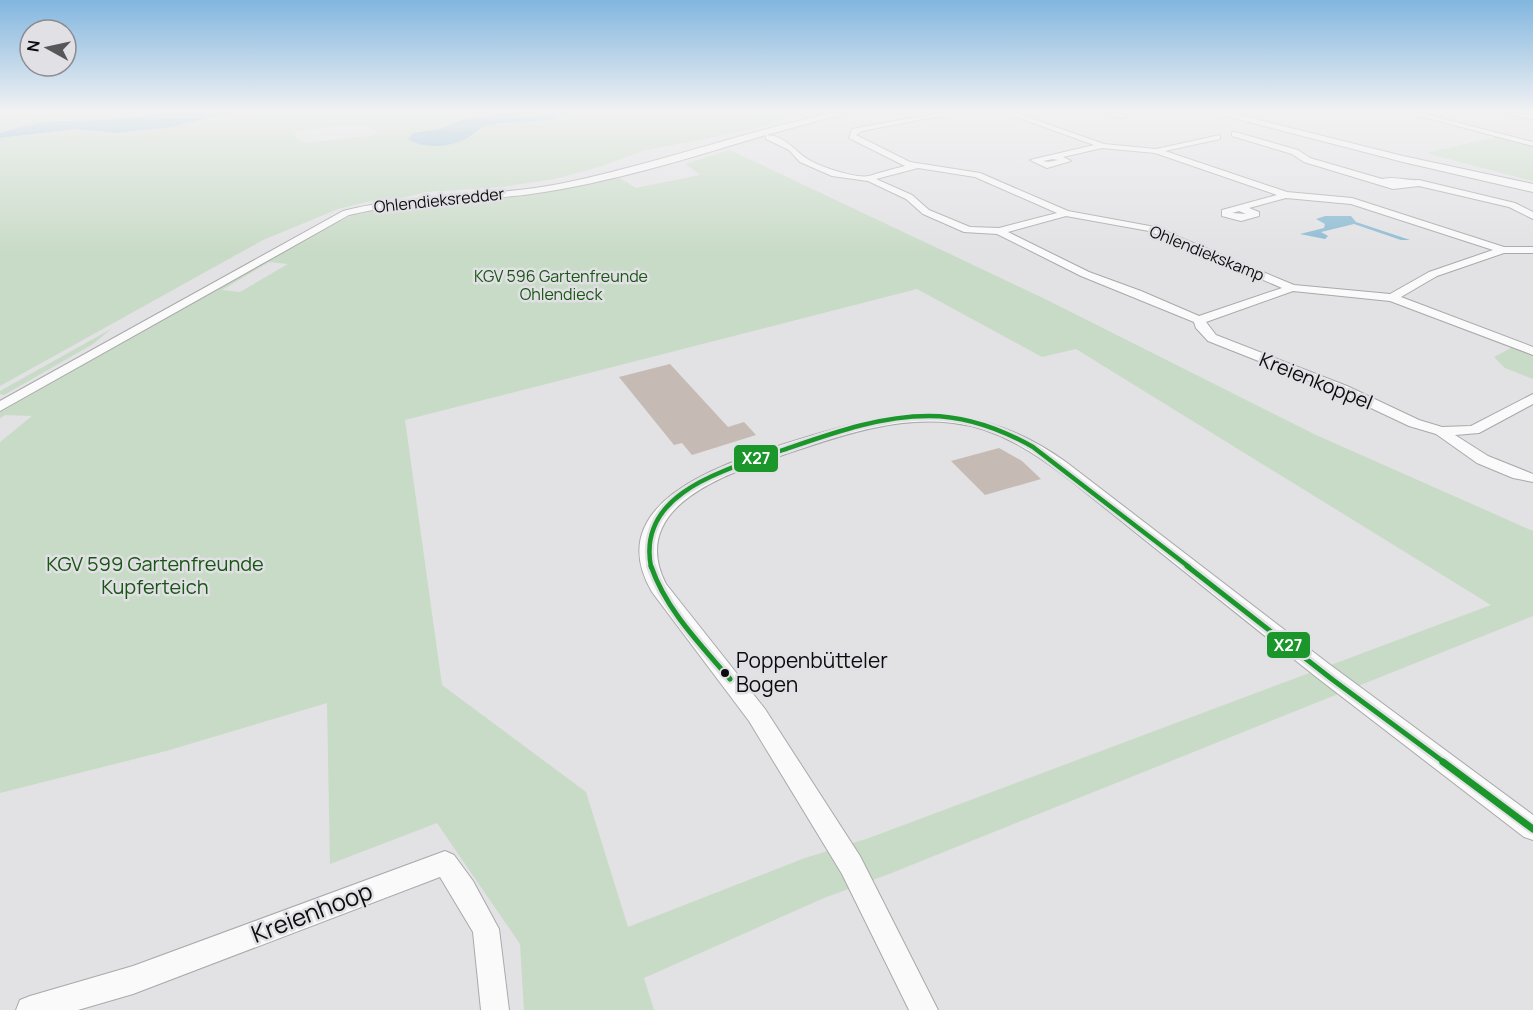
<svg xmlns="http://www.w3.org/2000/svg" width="1533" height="1010" viewBox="0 0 1533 1010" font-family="Manrope,sans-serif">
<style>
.green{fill:#c8dbc6;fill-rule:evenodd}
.water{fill:#89bad2}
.building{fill:#c5bab4}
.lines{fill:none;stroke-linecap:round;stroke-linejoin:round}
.street-casing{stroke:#a9a8aa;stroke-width:2}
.secondary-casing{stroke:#a9a8aa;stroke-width:2}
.street{fill:#fbfafb;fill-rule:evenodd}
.secondary{fill:#fbfafb;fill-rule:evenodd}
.bus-1-far2-casing{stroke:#e1e0e5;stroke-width:9}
.bus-1-far1-casing{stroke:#e1e0e5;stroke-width:10}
.bus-1-casing{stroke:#e1e0e5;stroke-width:11}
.bus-1-far2{stroke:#1a962b;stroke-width:4.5}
.bus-1-far1{stroke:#1a962b;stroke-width:5}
.bus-1{stroke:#1a962b;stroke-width:7}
.bus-dot{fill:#0c0c0e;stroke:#e1e0e5;stroke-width:2}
.labels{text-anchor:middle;stroke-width:5;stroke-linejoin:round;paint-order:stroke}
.far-street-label{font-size:16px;fill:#0c0c0e;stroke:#e1e0e5}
.far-park-label{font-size:16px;fill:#195614;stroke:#e1e0e5}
.street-label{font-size:20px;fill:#0c0c0e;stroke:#e1e0e5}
.park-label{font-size:20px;fill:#195614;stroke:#e1e0e5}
.near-bus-label{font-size:21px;fill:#0c0c0e;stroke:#e1e0e5;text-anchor:start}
.near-street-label{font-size:24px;fill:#0c0c0e;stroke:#e1e0e5}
.line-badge{stroke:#e1e0e5;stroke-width:2}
.badge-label{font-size:16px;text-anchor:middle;font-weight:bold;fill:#fff}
</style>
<rect width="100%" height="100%" fill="#e2e1e4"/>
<!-- green -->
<path class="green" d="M 0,112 L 161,112 C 127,119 93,121 59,121 C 39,121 19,128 0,133 Z
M 235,112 L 802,112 L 753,129 L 643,151 L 596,168 L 554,179 L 502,187 L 426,192 L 398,199 L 375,200 L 338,209 L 263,240 L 0,386 L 0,138 L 76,129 L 116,133 L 159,129 ZM 350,125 L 365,126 L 378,131 L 376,135 L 304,143 L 294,137 L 296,131 Z
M 1496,137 L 1533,146 L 1533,181 L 1426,153 Z
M 730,150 L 1043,298 L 1316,435 L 1533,531 L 1533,616 L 889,874 L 824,898 L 644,978 L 654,1010 L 524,1010 L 520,944 L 437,823 L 330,864 L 327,703 L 166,751 L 0,793 L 0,442 L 32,416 L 5,415 L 0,418 L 0,412 L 306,238 L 355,214 L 390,205 L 534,195 L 618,177 L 636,188 L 700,175 L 685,164 ZM 269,262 L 288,264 L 240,292 L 222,290 ZM 917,289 L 1042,357 L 1076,349 L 1491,605 L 869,838 L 805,858 L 628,927 L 586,792 L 442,685 L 405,420 Z
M 111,329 L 93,344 L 4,395 L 0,394 L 0,391 Z
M 1513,347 L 1533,355 L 1533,379 L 1505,368 L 1494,357 Z"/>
<!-- water -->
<path class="water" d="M 161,112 L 235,112 L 165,128 L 116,133 L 76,129 L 0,138 L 0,133 C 19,128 39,121 59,121 C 93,121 127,119 161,112 Z
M 502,112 L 526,112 L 519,115 L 530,118 L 546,112 L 582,112 L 556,115 L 559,117 C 537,124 512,120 489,125 C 478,127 476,133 467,138 C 450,148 423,149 408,139 L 413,133 L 441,129 L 462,120 Z
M 1325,216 L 1351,216 L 1356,222 L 1410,240 L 1401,240 L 1354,224 L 1321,232 L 1328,236 L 1325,239 L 1300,234 L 1324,228 L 1325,224 L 1316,219 Z"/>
<!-- building -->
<path class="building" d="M 670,364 L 728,427 L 744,422 L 756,435 L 692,455 L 682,443 L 674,445 L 619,377 Z
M 999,448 L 1022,461 L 1041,479 L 985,495 L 951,461 Z"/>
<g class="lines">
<defs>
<path id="street" d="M 836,112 L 851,112 L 766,135 C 784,135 794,150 806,158 C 817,166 856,179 869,176 C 881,172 893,169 905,166 L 849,138 L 852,129 L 944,112 L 960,112 L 862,131 L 856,135 L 910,162 L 980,173 L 1068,211 L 1155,227 L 1294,285 L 1390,294 L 1429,272 L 1493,250 L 1351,204 L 1286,198 L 1249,208 L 1259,212 L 1259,216 L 1241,221 L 1222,216 L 1222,210 L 1277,195 L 1155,153 L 1102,148 L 1063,157 L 1071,161 L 1047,168 L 1030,160 L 1094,145 L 1003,112 L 1013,112 L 1104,144 L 1156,149 L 1220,135 L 1220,139 L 1165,151 L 1287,192 L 1352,198 L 1504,247 L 1533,247 L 1533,253 L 1504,253 L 1437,276 L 1401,297 L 1533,347 L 1533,355 L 1390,301 L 1293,291 L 1206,322 L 1216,335 L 1347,386 L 1419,420 L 1442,427 L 1471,426 L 1533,394 L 1533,404 L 1479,433 L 1455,435 L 1488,456 L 1533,474 L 1533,482 L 1513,478 L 1477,463 L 1436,434 L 1409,426 L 1337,392 L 1208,341 L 1196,328 L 1194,322 L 1081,276 L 997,234 L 964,232 L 923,214 L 906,199 L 868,181 L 832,176 L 800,162 L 789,150 L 766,139 L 766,135 C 690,158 610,183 531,194 C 470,202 409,200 349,215 L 0,411 L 0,401 L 343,211 C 414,193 487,198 559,184 C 653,165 743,132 836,112 ZM 1053,159 L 1058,160 L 1048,162 L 1043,161 ZM 918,168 L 975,177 L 1057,213 L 999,228 L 970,227 L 929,210 L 912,195 L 876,179 ZM 1239,211 L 1246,214 L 1232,213 ZM 1066,216 L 1149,231 L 1282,288 L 1199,316 L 1141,291 L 1089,272 L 1008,232 Z
M 1100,112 L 1115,112 L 1128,116 L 1124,118 Z
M 1405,112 L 1417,112 L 1533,142 L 1533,146 Z
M 1508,112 L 1533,115 L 1533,119 L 1508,114 Z
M 1235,132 L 1298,150 L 1310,158 L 1382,179 C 1394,176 1406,181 1419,180 L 1515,203 L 1533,212 L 1533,219 L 1509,207 L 1419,186 L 1393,189 L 1304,162 L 1292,154 L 1232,136 L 1232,132 Z
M 929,413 C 982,416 1024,432 1066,462 L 1329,664 L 1533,815 L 1533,840 L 1524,837 L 1315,676 L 1070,480 C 1035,453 998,428 953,423 C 897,416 842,435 789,453 C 734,471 625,504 666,584 L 765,709 L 860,856 L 938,1010 L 909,1010 L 842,874 L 749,721 L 652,592 C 601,505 717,466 778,446 C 828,430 877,415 929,413 Z
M 445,851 L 454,855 L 473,881 L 499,929 L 509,1010 L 481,1010 L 473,932 L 440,877 L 133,994 L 78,1010 L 16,1010 L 20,1000 L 30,996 L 133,966 Z"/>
<path id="secondary" d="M 1210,112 L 1227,112 L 1403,156 L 1533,184 L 1533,192 L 1403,162 Z"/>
</defs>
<!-- street casing -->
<use href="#street" class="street-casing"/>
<!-- secondary casing -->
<use href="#secondary" class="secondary-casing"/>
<!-- street -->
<use href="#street" class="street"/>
<!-- secondary -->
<use href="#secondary" class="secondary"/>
<defs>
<path id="bus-1-far2" d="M 651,567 C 636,491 729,469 783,450 C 830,434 878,416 929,416 C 966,416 1001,429 1033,447 L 1189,567"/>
<path id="bus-1-far1" d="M 651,566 C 666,610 700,644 730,679
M 1187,566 L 1333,680 L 1445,763"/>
<path id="bus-1" d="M 1443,762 L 1533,829"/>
</defs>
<!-- bus-1-far2 casing -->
<use href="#bus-1-far2" class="bus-1-far2-casing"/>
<!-- bus-1-far1 casing -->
<use href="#bus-1-far1" class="bus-1-far1-casing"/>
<!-- bus-1 casing -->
<use href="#bus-1" class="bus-1-casing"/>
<!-- bus-1-far2 -->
<use href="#bus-1-far2" class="bus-1-far2"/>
<!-- bus-1-far1 -->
<use href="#bus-1-far1" class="bus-1-far1"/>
<!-- bus-1 -->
<use href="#bus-1" class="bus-1"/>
</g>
<!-- sky -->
<linearGradient id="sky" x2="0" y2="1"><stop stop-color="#82b6df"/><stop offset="0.44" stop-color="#f2f2f3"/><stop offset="1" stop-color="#f2f2f3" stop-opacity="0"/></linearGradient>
<rect width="1533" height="254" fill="url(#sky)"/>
<!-- markers -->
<circle class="bus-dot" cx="725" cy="673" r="5"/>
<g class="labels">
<!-- far-street labels -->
<g class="far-street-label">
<text transform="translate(439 200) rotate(-6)" y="6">Ohlendieksredder</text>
<text transform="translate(1207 253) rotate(22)" y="6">Ohlendiekskamp</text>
</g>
<!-- far-park labels -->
<g class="far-park-label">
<text x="561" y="282">KGV 596 Gartenfreunde<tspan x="561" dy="18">Ohlendieck</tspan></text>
</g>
<!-- street labels -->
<g class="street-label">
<text transform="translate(1316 381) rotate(22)" y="7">Kreienkoppel</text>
</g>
<!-- park labels -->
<g class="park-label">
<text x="155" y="571">KGV 599 Gartenfreunde<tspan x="155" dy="23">Kupferteich</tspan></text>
</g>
<!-- near-bus labels -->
<g class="near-bus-label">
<text x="736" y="668">Poppenbütteler<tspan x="736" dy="24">Bogen</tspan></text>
</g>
<!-- near-street labels -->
<g class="near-street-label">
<text transform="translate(312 913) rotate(-21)" y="8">Kreienhoop</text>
</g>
</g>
<g class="line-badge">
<rect x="733" y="444" width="46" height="29" rx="6" fill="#1a962b"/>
<rect x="1266" y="631" width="45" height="28" rx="6" fill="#1a962b"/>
</g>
<g class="badge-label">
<text x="756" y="464">X27</text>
<text x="1288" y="651">X27</text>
</g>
<!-- north arrow -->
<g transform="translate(48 48) rotate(278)"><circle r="28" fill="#e1e0e5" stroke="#8c8b8f" stroke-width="1.5"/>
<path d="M0-4.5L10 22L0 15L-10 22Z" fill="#575759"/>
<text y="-9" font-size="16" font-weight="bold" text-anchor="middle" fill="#0c0c0e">N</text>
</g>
</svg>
